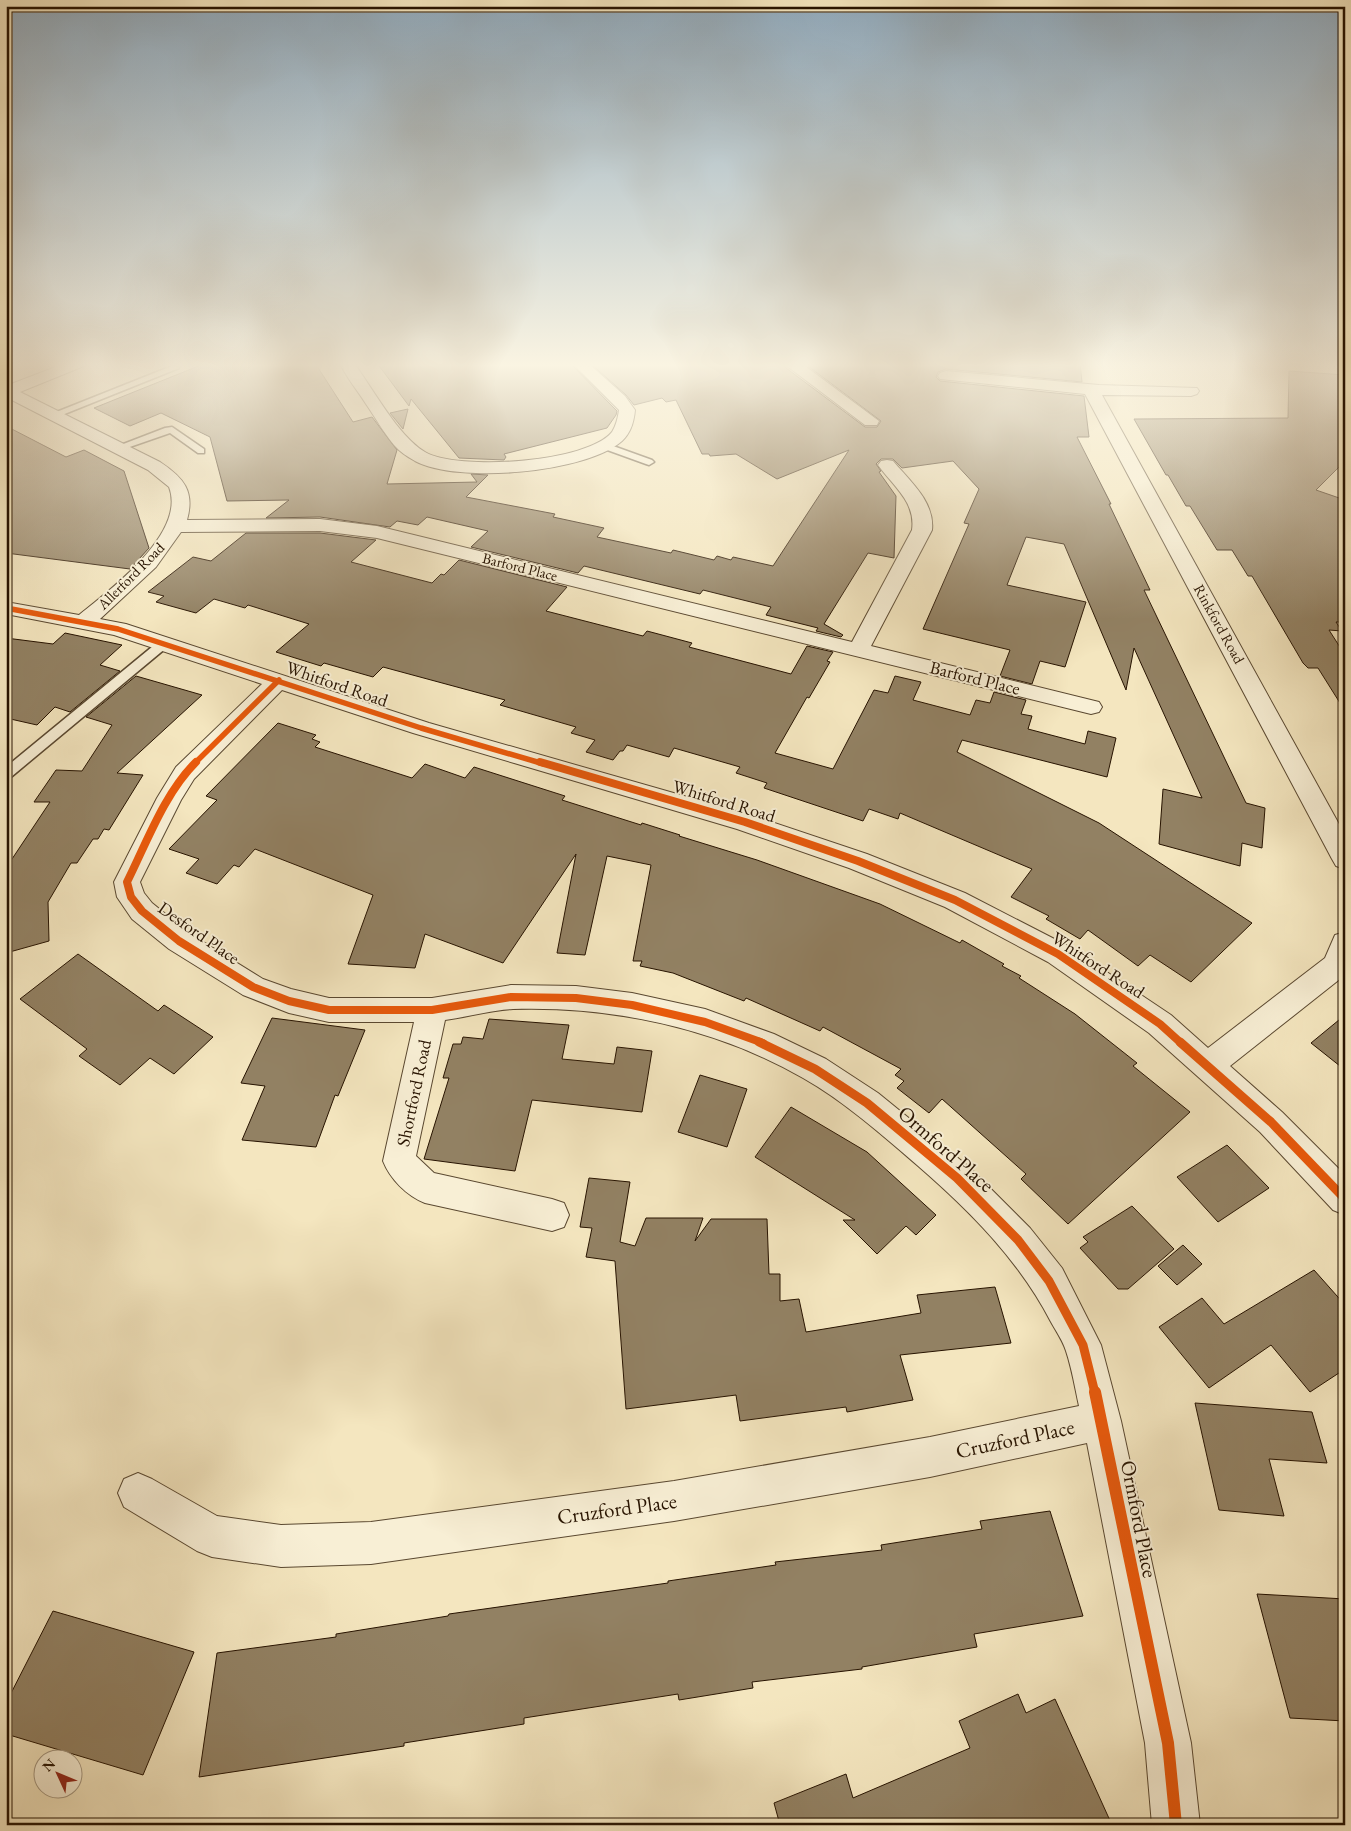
<svg xmlns="http://www.w3.org/2000/svg" width="1351" height="1831" viewBox="0 0 1351 1831" font-family="'EB Garamond',serif">
<style>
.building{fill:#928163;stroke:#271300}
.lines{fill:none;stroke-linecap:round;stroke-linejoin:round}
.lane-casing{stroke:#5a4830;stroke-width:3}
.street-casing{stroke:#5a4830;stroke-width:2}
.lane{fill:#f8efd5;fill-rule:evenodd}
.street{fill:#f8efd5;fill-rule:evenodd}
.cycleway-far3-casing{stroke:#f8efd5;stroke-width:8}
.cycleway-far2-casing{stroke:#f8efd5;stroke-width:11}
.cycleway-far1-casing{stroke:#f8efd5;stroke-width:12}
.cycleway-casing{stroke:#f8efd5;stroke-width:15}
.cycleway-far3{stroke:#e8590c;stroke-width:5.5}
.cycleway-far2{stroke:#e8590c;stroke-width:8}
.cycleway-far1{stroke:#e8590c;stroke-width:9}
.cycleway{stroke:#e8590c;stroke-width:12}
.labels{text-anchor:middle;stroke-width:4;stroke-linejoin:round;paint-order:stroke}
.far-street-label{font-size:15px;fill:#271300;stroke:#f8efd5}
.street-label{font-size:18px;fill:#271300;stroke:#f8efd5}
.near-street-label{font-size:21px;fill:#271300;stroke:#f8efd5}
</style>
<rect width="100%" height="100%" fill="#f4e6bf"/>
<filter id="stains"><feTurbulence type="fractalNoise" baseFrequency=".004" numOctaves="4"/><feColorMatrix values="0 0 0 0 .2 0 0 0 0 .09 0 0 0 0 .02 0 0 0 .5 -.17"/></filter>
<radialGradient id="worn" r=".72"><stop offset=".6" stop-color="#630" stop-opacity="0"/><stop offset="1" stop-color="#630" stop-opacity=".3"/></radialGradient>
<!-- building -->
<path class="building" d="M 206,363 L 315,363 L 353,422 L 372,417 L 397,450 L 387,484 L 477,482 L 471,474 L 488,475 L 466,497 L 555,514 L 553,517 L 604,528 L 597,537 L 671,553 L 673,550 L 714,560 L 717,556 L 731,560 L 733,557 L 773,566 L 849,450 L 777,479 L 736,454 L 710,456 L 709,454 L 702,454 L 676,400 L 666,402 L 662,398 L 634,405 L 626,395 L 590,363 L 783,363 L 786,368 L 865,427 L 877,427 L 881,421 L 804,363 L 1080,363 L 1082,382 L 946,369 L 938,372 L 936,377 L 940,381 L 1084,396 L 1089,437 L 1077,437 L 1111,504 L 1109,504 L 1150,590 L 1144,590 L 1246,803 L 1265,808 L 1262,848 L 1242,843 L 1240,866 L 1159,844 L 1163,789 L 1202,798 L 1134,648 L 1126,690 L 1064,544 L 1026,537 L 1007,585 L 1086,602 L 1065,667 L 1040,661 L 1032,684 L 1000,676 L 1010,650 L 923,629 L 969,524 L 964,523 L 979,489 L 953,461 L 902,468 L 893,459 L 881,459 L 876,464 L 881,471 L 879,472 L 896,496 L 894,558 L 868,553 L 824,624 L 843,635 L 841,637 L 816,631 L 818,628 L 766,615 L 771,607 L 703,590 L 700,594 L 584,566 L 578,573 L 471,547 L 488,531 L 427,517 L 418,525 L 397,521 L 390,527 L 320,517 L 266,518 L 289,500 L 227,501 L 210,437 L 161,413 L 130,426 L 94,408 Z
M 377,363 L 570,363 L 617,411 L 616,415 L 607,428 L 504,454 L 506,457 L 504,460 L 459,458 L 411,399 L 409,406 Z
M 1289,371 L 1345,375 L 1345,461 L 1316,490 L 1345,500 L 1345,622 L 1336,622 L 1342,631 L 1329,630 L 1345,655 L 1345,711 L 1318,668 L 1308,668 L 1303,663 L 1252,576 L 1248,576 L 1232,550 L 1217,550 L 1190,506 L 1186,506 L 1168,475 L 1166,475 L 1134,419 L 1288,418 Z
M 408,409 L 403,429 L 390,413 Z
M 6,426 L 66,457 L 84,450 L 124,471 L 149,548 L 130,569 L 6,553 Z
M 246,533 L 320,533 L 376,540 L 351,562 L 432,583 L 441,574 L 444,575 L 459,560 L 567,587 L 546,611 L 643,636 L 647,631 L 692,643 L 689,647 L 791,674 L 807,646 L 833,652 L 827,661 L 830,662 L 809,698 L 807,697 L 775,753 L 833,769 L 874,690 L 888,693 L 895,676 L 921,682 L 913,700 L 970,715 L 976,700 L 990,703 L 994,692 L 1026,700 L 1021,714 L 1032,716 L 1028,729 L 1085,744 L 1088,731 L 1116,738 L 1107,777 L 962,740 L 957,752 L 1099,823 L 1252,923 L 1191,982 L 1150,955 L 1138,966 L 1088,930 L 1080,939 L 1046,919 L 1049,916 L 1011,897 L 1032,869 L 900,813 L 898,819 L 869,809 L 863,821 L 764,788 L 767,783 L 736,773 L 740,767 L 674,748 L 669,757 L 627,745 L 623,751 L 620,751 L 613,760 L 586,752 L 595,740 L 571,733 L 576,727 L 500,705 L 505,700 L 383,667 L 373,677 L 324,663 L 321,666 L 276,652 L 309,624 L 248,605 L 245,608 L 214,599 L 196,613 L 156,602 L 164,596 L 148,592 L 193,557 L 211,561 Z
M 65,633 L 122,645 L 100,665 L 120,671 L 70,712 L 55,707 L 37,725 L 6,718 L 6,638 L 53,644 Z
M 136,676 L 202,695 L 117,773 L 143,775 L 109,830 L 104,829 L 98,839 L 93,839 L 77,863 L 71,863 L 48,902 L 49,941 L 6,953 L 6,868 L 50,802 L 34,802 L 56,770 L 82,771 L 112,725 L 86,717 Z
M 278,723 L 316,735 L 312,739 L 320,742 L 315,747 L 412,778 L 425,764 L 465,778 L 474,767 L 565,796 L 562,800 L 641,825 L 642,823 L 680,835 L 679,836 L 757,860 L 880,904 L 960,943 L 962,940 L 1004,964 L 1002,966 L 1021,976 L 1019,978 L 1075,1014 L 1137,1063 L 1133,1066 L 1190,1112 L 1068,1224 L 1021,1179 L 1026,1174 L 942,1099 L 929,1113 L 897,1088 L 904,1081 L 895,1075 L 901,1069 L 823,1027 L 820,1031 L 746,998 L 744,1001 L 673,973 L 640,966 L 642,961 L 633,961 L 651,865 L 607,856 L 585,955 L 557,953 L 576,854 L 503,963 L 425,934 L 415,968 L 348,964 L 373,895 L 255,849 L 239,867 L 234,865 L 217,884 L 186,873 L 199,859 L 169,849 L 217,800 L 206,796 Z
M 78,954 L 158,1011 L 164,1005 L 213,1037 L 174,1074 L 150,1058 L 120,1085 L 79,1056 L 87,1049 L 20,999 Z
M 1345,1015 L 1345,1070 L 1311,1043 Z
M 272,1018 L 365,1030 L 338,1096 L 335,1095 L 316,1147 L 242,1140 L 265,1086 L 241,1083 Z
M 489,1019 L 569,1025 L 562,1059 L 614,1064 L 617,1047 L 652,1051 L 642,1112 L 532,1100 L 515,1171 L 424,1159 L 449,1078 L 443,1078 L 453,1044 L 461,1044 L 463,1037 L 483,1039 Z
M 700,1075 L 747,1089 L 727,1147 L 678,1132 Z
M 791,1107 L 867,1152 L 936,1215 L 916,1235 L 906,1226 L 877,1254 L 843,1220 L 855,1220 L 755,1157 Z
M 1227,1145 L 1269,1188 L 1218,1222 L 1177,1177 Z
M 589,1178 L 630,1182 L 620,1242 L 635,1246 L 646,1218 L 703,1218 L 695,1241 L 711,1219 L 767,1219 L 769,1274 L 780,1274 L 780,1301 L 799,1299 L 806,1332 L 921,1313 L 917,1295 L 995,1287 L 1011,1343 L 900,1355 L 913,1400 L 847,1412 L 846,1407 L 740,1421 L 736,1395 L 626,1409 L 615,1261 L 586,1257 L 592,1228 L 580,1227 Z
M 1132,1206 L 1174,1249 L 1128,1289 L 1118,1289 L 1080,1248 L 1088,1242 L 1083,1237 Z
M 1183,1245 L 1202,1264 L 1177,1285 L 1158,1266 Z
M 1314,1270 L 1345,1305 L 1345,1369 L 1310,1392 L 1271,1345 L 1209,1388 L 1159,1327 L 1202,1298 L 1224,1324 Z
M 1195,1403 L 1312,1412 L 1327,1463 L 1269,1459 L 1284,1516 L 1219,1510 Z
M 1050,1511 L 1083,1616 L 974,1634 L 977,1647 L 862,1667 L 862,1669 L 752,1682 L 753,1688 L 679,1700 L 678,1694 L 524,1718 L 524,1724 L 404,1743 L 404,1746 L 199,1777 L 217,1653 L 336,1637 L 336,1634 L 448,1616 L 449,1614 L 668,1583 L 668,1581 L 776,1565 L 775,1562 L 882,1550 L 881,1545 L 982,1529 L 980,1521 Z
M 1257,1594 L 1345,1599 L 1345,1721 L 1290,1718 Z
M 53,1611 L 194,1652 L 143,1775 L 6,1734 L 6,1703 Z
M 1018,1694 L 1026,1713 L 1055,1699 L 1112,1825 L 780,1825 L 774,1803 L 846,1774 L 853,1798 L 970,1748 L 959,1721 Z"/>
<g class="lines">
<defs>
<path id="lane" d="M 172,366 L 179,368 L 57,417 L 54,418 L 49,415 Z
M 172,427 L 204,449 L 204,453 L 198,453 L 170,433 L 121,450 L 118,451 L 113,448 L 165,428 Z
M 602,442 L 652,460 L 654,462 L 649,465 L 646,464 L 599,447 L 599,443 Z
M 162,641 L 168,645 L 166,648 L 11,777 L 6,779 L 6,767 L 158,642 Z"/>
<path id="street" d="M 66,363 L 87,363 L 84,366 L 20,392 L 160,462 C 184,478 195,491 187,520 L 320,519 L 377,526 L 852,642 L 912,530 C 916,502 893,486 878,465 L 881,461 L 887,460 L 893,461 C 910,481 935,502 932,530 L 871,646 L 1099,702 L 1102,707 L 1099,712 L 1091,714 L 377,538 L 320,531 L 181,532 L 156,567 L 100,619 L 126,624 L 429,723 L 754,816 L 867,854 L 965,893 L 1068,946 L 1171,1015 L 1208,1048 L 1325,958 L 1335,935 L 1345,932 L 1345,975 L 1230,1066 L 1282,1112 L 1345,1175 L 1345,1215 L 1333,1210 L 1260,1132 L 1149,1033 L 1048,962 L 945,907 L 849,868 L 737,829 L 413,733 L 282,690 L 194,779 L 181,800 L 140,882 L 144,893 L 152,903 L 189,933 L 263,979 L 291,989 L 329,998 L 432,998 L 511,985 L 576,986 L 632,993 L 705,1009 L 774,1034 L 826,1059 L 878,1093 L 969,1167 L 1030,1228 L 1062,1268 L 1101,1345 L 1121,1421 L 1191,1743 L 1200,1825 L 1152,1825 L 1145,1743 L 1087,1443 L 930,1477 L 674,1521 L 371,1564 L 281,1567 L 212,1557 L 197,1551 L 124,1507 L 118,1493 L 124,1479 L 138,1473 L 152,1479 L 217,1516 L 281,1525 L 371,1522 L 674,1481 L 930,1437 L 1079,1406 C 1075,1388 1072,1369 1066,1351 C 1063,1341 1056,1331 1051,1322 C 1019,1260 969,1210 917,1165 C 881,1134 845,1102 803,1078 C 716,1028 613,1006 513,1009 C 491,1010 467,1017 445,1020 L 416,1156 L 434,1173 L 552,1199 L 564,1203 L 569,1215 L 564,1227 L 552,1231 L 425,1203 C 407,1196 390,1179 383,1161 L 414,1022 L 329,1022 L 289,1013 L 243,995 L 169,949 L 132,919 L 117,897 L 114,882 L 157,798 L 176,767 L 262,684 L 114,635 L 6,614 L 6,602 L 79,615 C 110,590 187,533 169,487 L 148,470 L 6,397 L 6,386 Z
M 340,363 L 354,363 C 373,389 398,436 425,452 C 458,471 587,463 612,432 C 616,426 618,417 619,410 L 572,363 L 588,363 L 625,396 L 635,410 C 634,421 631,433 622,441 C 586,473 458,484 415,461 C 408,457 400,452 394,445 C 384,433 375,417 366,404 C 358,391 346,377 340,363 Z
M 785,363 L 801,363 L 879,421 L 877,425 L 865,425 L 787,366 Z
M 946,371 L 1099,385 L 1197,388 L 1199,391 L 1197,394 L 1191,396 L 1102,395 L 1345,835 L 1345,869 L 1336,866 L 1332,859 L 1085,394 L 940,379 L 938,376 L 940,373 Z"/>
</defs>
<!-- lane casing -->
<use href="#lane" class="lane-casing"/>
<!-- street casing -->
<use href="#street" class="street-casing"/>
<!-- lane -->
<use href="#lane" class="lane"/>
<!-- street -->
<use href="#street" class="street"/>
<defs>
<path id="cycleway-far3" d="M 6,608 L 118,629 L 421,728 L 544,764
M 194,764 L 279,680"/>
<path id="cycleway-far2" d="M 196,762 C 164,794 147,842 127,882 L 131,897 L 142,911 L 179,941 L 253,987 L 289,1001 L 329,1010 L 432,1010 L 511,997 L 576,998 L 632,1005 L 705,1022 L 763,1043
M 540,762 L 745,822 L 858,861 L 955,900 L 1058,954 L 1160,1024 L 1181,1043"/>
<path id="cycleway-far1" d="M 759,1042 L 815,1069 L 867,1103 L 957,1178 L 1018,1240 L 1049,1281 L 1083,1345 L 1095,1393
M 1180,1042 L 1271,1122 L 1345,1199"/>
<path id="cycleway" d="M 1095,1392 L 1168,1743 L 1176,1825"/>
</defs>
<!-- cycleway-far3 casing -->
<use href="#cycleway-far3" class="cycleway-far3-casing"/>
<!-- cycleway-far2 casing -->
<use href="#cycleway-far2" class="cycleway-far2-casing"/>
<!-- cycleway-far1 casing -->
<use href="#cycleway-far1" class="cycleway-far1-casing"/>
<!-- cycleway casing -->
<use href="#cycleway" class="cycleway-casing"/>
<!-- cycleway-far3 -->
<use href="#cycleway-far3" class="cycleway-far3"/>
<!-- cycleway-far2 -->
<use href="#cycleway-far2" class="cycleway-far2"/>
<!-- cycleway-far1 -->
<use href="#cycleway-far1" class="cycleway-far1"/>
<!-- cycleway -->
<use href="#cycleway" class="cycleway"/>
</g>
<!-- sky -->
<linearGradient id="sky" x2="0" y2="1"><stop stop-color="#91abbe"/><stop offset="0.59" stop-color="#faf4e2"/><stop offset="1" stop-color="#faf4e2" stop-opacity="0"/></linearGradient>
<rect width="1351" height="619" fill="url(#sky)"/>
<g class="labels">
<!-- far-street labels -->
<g class="far-street-label">
<text transform="translate(520 567) rotate(14)" y="5">Barford Place</text>
<text transform="translate(131 576) rotate(-45)" y="5">Allerford Road</text>
<text transform="translate(1219 624) rotate(61)" y="5">Rinkford Road</text>
</g>
<!-- street labels -->
<g class="street-label">
<text transform="translate(975 678) rotate(14)" y="6">Barford Place</text>
<text transform="translate(337 684) rotate(19)" y="6">Whitford Road</text>
<text transform="translate(724 801) rotate(17)" y="6">Whitford Road</text>
<text transform="translate(199 933) rotate(35)" y="6">Desford Place</text>
<text transform="translate(1098 965) rotate(33)" y="6">Whitford Road</text>
<text transform="translate(414 1093) rotate(-78)" y="6">Shortford Road</text>
</g>
<!-- near-street labels -->
<g class="near-street-label">
<text transform="translate(946 1149) rotate(41)" y="7">Ormford Place</text>
<text transform="translate(1015 1439) rotate(-12)" y="7">Cruzford Place</text>
<text transform="translate(617 1509) rotate(-8)" y="7">Cruzford Place</text>
<text transform="translate(1139 1519) rotate(79)" y="7">Ormford Place</text>
</g>
</g>
<!-- margin -->
<rect width="1351" height="1831" fill="none" stroke="#f4e6bf" stroke-width="25"/>
<rect x="8" y="8" width="1336" height="1816" fill="none" stroke="#271300" stroke-width="2.5"/>
<rect x="12" y="12" width="1326" height="1806" fill="none" stroke="#271300"/>
<!-- north arrow -->
<g transform="translate(58 1774) rotate(314)"><circle r="24" fill="#f8efd5" stroke="#a49780"/>
<path d="M0-4L9 19L0 12L-9 19Z" fill="#8f2418"/>
<text y="-8" font-size="14" font-weight="bold" text-anchor="middle" fill="#271300">N</text>
</g>
<rect width="100%" height="100%" filter="url(#stains)"/>
<rect width="100%" height="100%" fill="url(#worn)"/>
</svg>
